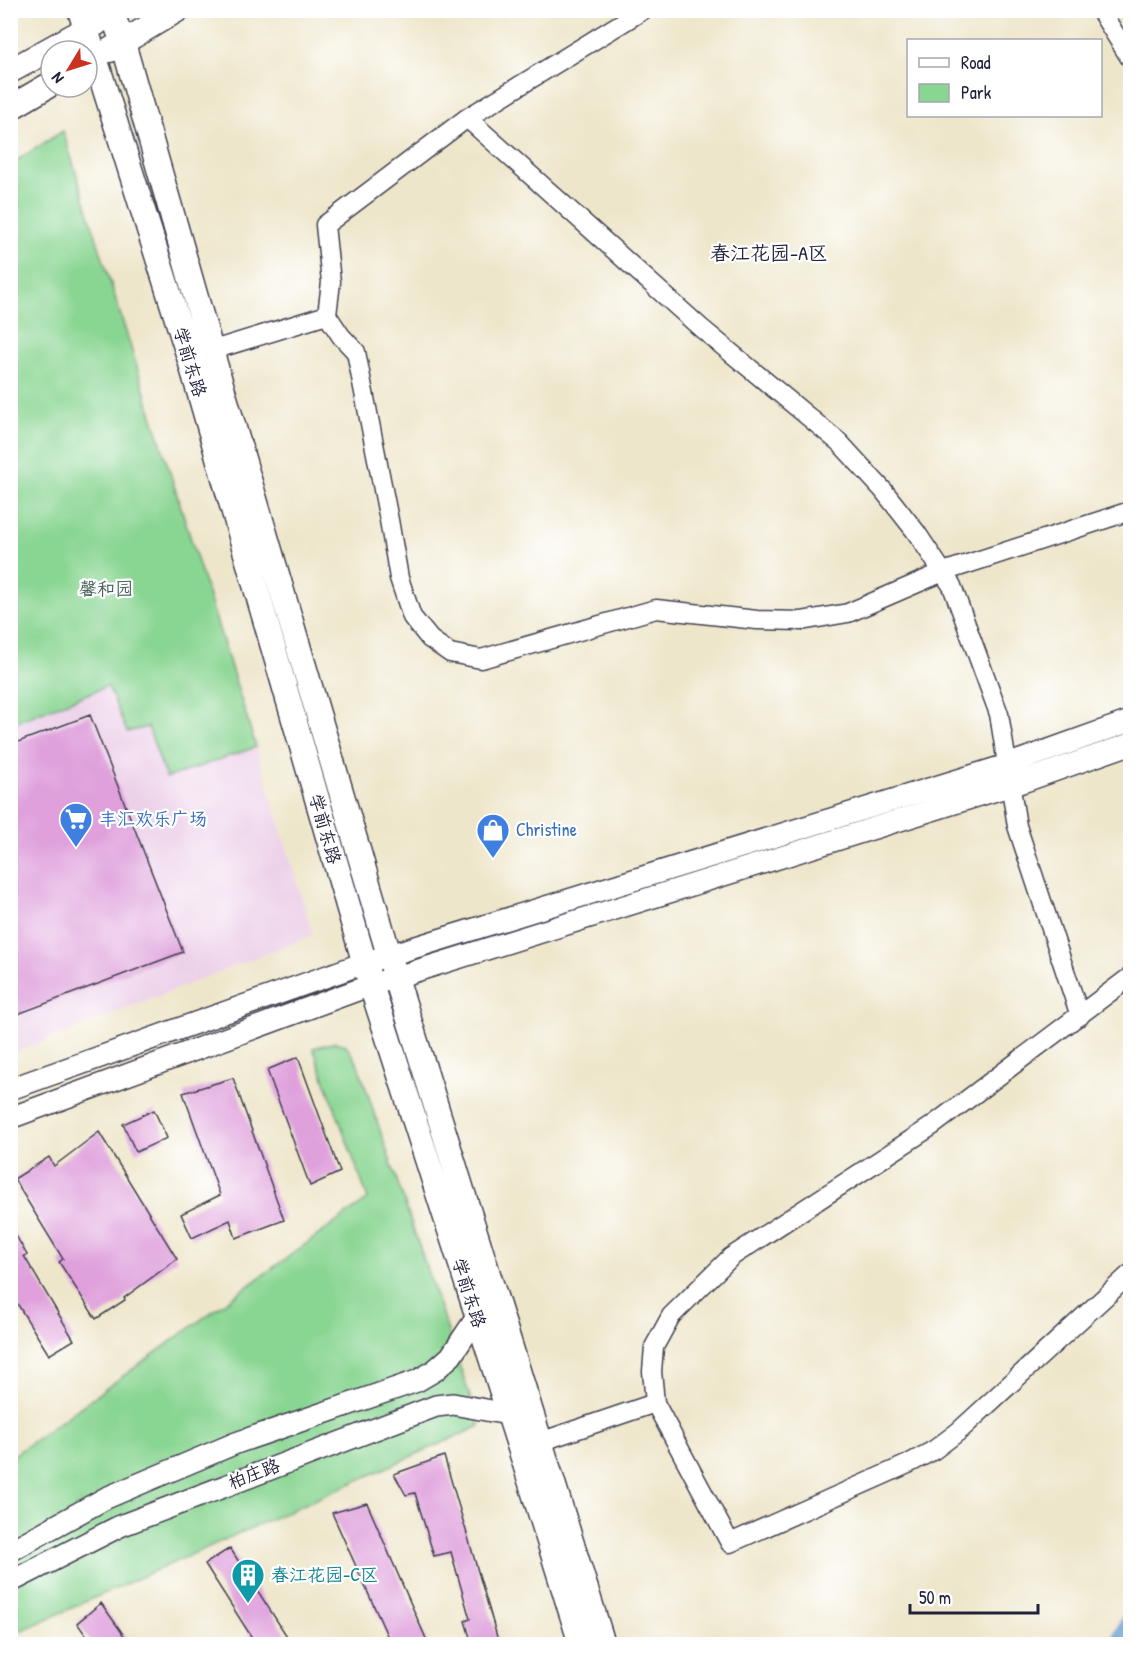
<svg xmlns="http://www.w3.org/2000/svg" width="1141" height="1655" viewBox="0 0 1141 1655" font-family="'Patrick Hand','LXGW WenKai TC',sans-serif">
<style>
.built{fill:#edd1e9}
.green{fill:#89d592;stroke:#567c66;stroke-width:1.5}
.lines{fill:none;stroke-linecap:round;stroke-linejoin:round}
.canal{stroke:#689dd4;stroke-width:18}
.building{fill:#dfa0dc}
.minor-casing{stroke:#413f50;stroke-width:21}
.tertiary-casing{stroke:#413f50;stroke-width:24}
.secondary-casing{stroke:#413f50;stroke-width:27}
.minor{stroke:#fff;stroke-width:18}
.tertiary{stroke:#fff;stroke-width:21}
.secondary{stroke:#fff;stroke-width:24}
.labels{text-anchor:middle;stroke-width:4.5;stroke-linejoin:round;paint-order:stroke}
.street-label{font-size:18px;fill:#22223b;stroke:#fff}
.park-label{font-size:18px;fill:#466159;stroke:#fff}
.shop-label{font-size:18px;fill:#366cbe;stroke:#fff;text-anchor:start}
.culture-label{font-size:18px;fill:#0d838f;stroke:#fff;text-anchor:start}
.neighbourhood-label{font-size:20px;fill:#22223b;stroke:#fff}
</style>
<rect width="100%" height="100%" fill="#fff"/>
<filter id="ink" filterUnits="userSpaceOnUse"><feTurbulence type="fractalNoise" baseFrequency=".0167" numOctaves="2"/><feDisplacementMap in="SourceGraphic" scale="12" xChannelSelector="R" yChannelSelector="G"/><feConvolveMatrix kernelMatrix="1 2 1 2 8 2 1 2 1" color-interpolation-filters="sRGB"/></filter>
<filter id="wash" filterUnits="userSpaceOnUse"><feTurbulence type="fractalNoise" baseFrequency=".008" numOctaves="4" result="noise"/><feDisplacementMap in="SourceGraphic" scale="24" xChannelSelector="R" yChannelSelector="G"/><feGaussianBlur stdDeviation="1.35" result="paint"/><feColorMatrix in="noise" values="0 0 0 0 0 0 0 0 0 0 0 0 0 0 0 0 0 1.4 0 .05"/><feComposite in="paint" operator="in"/></filter>
<g filter="url(#wash)">
<rect width="100%" height="100%" fill="#eee6ca"/>
<!-- built -->
<path class="built" d="M 108,685 L 127,732 L 148,727 L 166,778 L 256,747 L 313,935 L 11,1054 L 11,724 Z"/>
<!-- green -->
<path class="green" d="M 63,131 L 256,747 L 166,778 L 148,727 L 127,732 L 108,686 L 11,724 L 11,164 Z
M 335,1042 L 346,1045 L 357,1062 L 480,1426 L 11,1635 L 10,1458 L 368,1199 L 313,1048 Z"/>
<g class="lines">
<!-- canal -->
<path class="canal" d="M 1118,1644 L 1130,1621"/>
</g>
<g id="blocks">
<!-- building -->
<path class="building" d="M 90,715 L 183,952 L 10,1017 L 10,745 Z
M 298,1057 L 340,1172 L 310,1186 L 267,1070 Z
M 233,1078 L 284,1220 L 236,1238 L 230,1220 L 192,1238 L 181,1214 L 220,1195 L 183,1093 Z
M 154,1110 L 167,1138 L 136,1152 L 123,1124 Z
M 99,1132 L 177,1259 L 124,1298 L 125,1300 L 96,1319 L 59,1262 L 63,1259 L 14,1179 L 49,1157 L 54,1166 Z
M 10,1225 L 27,1255 L 24,1256 L 74,1340 L 49,1355 L 10,1292 Z
M 444,1456 L 490,1612 L 499,1644 L 472,1644 L 465,1621 L 470,1619 L 451,1552 L 434,1556 L 415,1493 L 406,1495 L 394,1474 Z
M 367,1503 L 427,1641 L 413,1644 L 391,1644 L 332,1513 Z
M 230,1548 L 292,1644 L 256,1644 L 205,1564 Z
M 101,1603 L 130,1644 L 92,1644 L 77,1623 Z"/>
</g>
</g>
<g filter="url(#ink)">
<use href="#blocks" fill-opacity="0" stroke="#413f50" stroke-width="1.5"/>
<g class="lines">
<defs>
<path id="minor" d="M 643,10 L 467,118 L 325,225 L 331,282 L 327,315 L 341,336 L 356,352 L 389,520 L 399,578 L 412,617 L 430,639 L 450,653 L 481,659 L 656,609 L 757,620 L 801,621 L 848,613 L 943,572 L 1130,511
M 1100,10 L 1130,58
M 467,118 L 701,328 L 840,443 L 883,490 L 916,532 L 952,586 L 999,714 L 1017,826 L 1080,1016
M 200,354 L 327,315
M 1130,977 L 932,1126 L 731,1257 L 671,1316 L 654,1347 L 652,1371 L 655,1403 L 730,1543 L 908,1464 L 934,1450 L 959,1431 L 1130,1274
M 528,1446 L 655,1403"/>
<path id="tertiary" d="M 10,1089 L 364,963 L 1007,765 L 1130,721
M 10,1118 L 371,985 L 1025,781 L 1130,744
M 10,1551 L 106,1498 L 236,1443 L 417,1381 L 434,1371 L 451,1356 L 477,1317
M 10,1582 L 120,1526 L 436,1406 L 453,1404 L 508,1414"/>
<path id="secondary" d="M 80,10 L 189,357 L 371,985 L 520,1448 L 581,1644
M 111,10 L 123,43 L 211,350 L 389,955 L 603,1644
M 110,50 L 177,10
M 10,71 L 97,23
M 10,108 L 51,84"/>
</defs>
<!-- minor casing -->
<use href="#minor" class="minor-casing"/>
<!-- tertiary casing -->
<use href="#tertiary" class="tertiary-casing"/>
<!-- secondary casing -->
<use href="#secondary" class="secondary-casing"/>
<!-- minor -->
<use href="#minor" class="minor"/>
<!-- tertiary -->
<use href="#tertiary" class="tertiary"/>
<!-- secondary -->
<use href="#secondary" class="secondary"/>
</g>
</g>
<!-- icons -->
<defs>
<symbol id="supermarket-pin" viewBox="-11 -11 22 30"><path d="M0 17L-7.5 6A9.5 9.5 0 1 1 7.5 6Z" fill="#3f7fe0" stroke="#fff"/><path d="M-6-5.5h2.5l.6 2H6L4.5 2H-2.5L-4.4-4H-6ZM-1.5 3.2a1.3 1.3 0 1 0 .1 0ZM3 3.2a1.3 1.3 0 1 0 .1 0Z" fill="#fff"/></symbol>
<symbol id="shop-pin" viewBox="-11 -11 22 30"><path d="M0 17L-7.5 6A9.5 9.5 0 1 1 7.5 6Z" fill="#3f7fe0" stroke="#fff"/><path d="M-5-2.5h2.3a2.7 3.5 0 0 1 5.4 0H5L5.5 6h-11ZM-1.5-2.5h3a1.5 2.3 0 0 0-3 0Z" fill="#fff"/></symbol>
<symbol id="building-pin" viewBox="-11 -11 22 30"><path d="M0 17L-7.5 6A9.5 9.5 0 1 1 7.5 6Z" fill="#0f9aa8" stroke="#fff"/><path d="M-4-6H4V6H1V3H-1V6H-4ZM-2.5-4.3h1.7v1.8h-1.7ZM.8-4.3h1.7v1.8H.8ZM-2.5-1h1.7V.8h-1.7ZM.8-1h1.7V.8H.8Z" fill="#fff"/></symbol>
</defs>
<g fill-rule="evenodd">
<use href="#supermarket-pin" x="57" y="800" width="38" height="52"/>
<use href="#shop-pin" x="474" y="811" width="38" height="52"/>
<use href="#building-pin" x="229" y="1556" width="38" height="52"/>
</g>
<g class="labels">
<!-- street labels -->
<g class="street-label">
<text transform="translate(190 362) rotate(73)" y="6">学前东路</text>
<text transform="translate(325 829) rotate(74)" y="6">学前东路</text>
<text transform="translate(469 1293) rotate(72)" y="6">学前东路</text>
<text transform="translate(254 1474) rotate(-21)" y="6">柏庄路</text>
</g>
<!-- park labels -->
<g class="park-label">
<text x="106" y="595">馨和园</text>
</g>
<!-- shop labels -->
<g class="shop-label">
<text x="99" y="825">丰汇欢乐广场</text>
<text x="516" y="836">Christine</text>
</g>
<!-- culture labels -->
<g class="culture-label">
<text x="271" y="1581">春江花园-C区</text>
</g>
<!-- neighbourhood labels -->
<g class="neighbourhood-label">
<text x="769" y="260">春江花园-A区</text>
</g>
</g>
<!-- margin -->
<rect width="1141" height="1655" fill="none" stroke="#fff" stroke-width="36"/>
<!-- legend -->
<rect x="907" y="39" width="195" height="78" fill="#ffffff" stroke="#a7a7b1" stroke-width="1.5"/>
<rect x="919" y="58" width="30" height="9" fill="#ffffff" stroke="#a7a7b1" stroke-width="1.5"/>
<text x="961" y="69" font-size="18" fill="#22223b">Road</text>
<rect x="919" y="84" width="30" height="18" fill="#89d592" stroke="#a7a7b1" stroke-width="1.5"/>
<text x="961" y="99" font-size="18" fill="#22223b">Park</text>
<!-- north arrow -->
<g transform="translate(69 69) rotate(232)"><circle r="28" fill="#ffffff" stroke="#a7a7b1" stroke-width="1.5"/>
<path d="M0-4.5L10 22L0 15L-10 22Z" fill="#c8321e"/>
<text y="-9" font-size="16" font-weight="bold" text-anchor="middle" fill="#22223b">N</text>
</g>
<!-- scale -->
<path d="M910 1604v9h128v-9" fill="none" stroke="#22223b" stroke-width="3"/>
<text x="919" y="1604" font-size="18" fill="#22223b" stroke="#ffffff" stroke-width="4.5" paint-order="stroke">50 m</text>
</svg>
